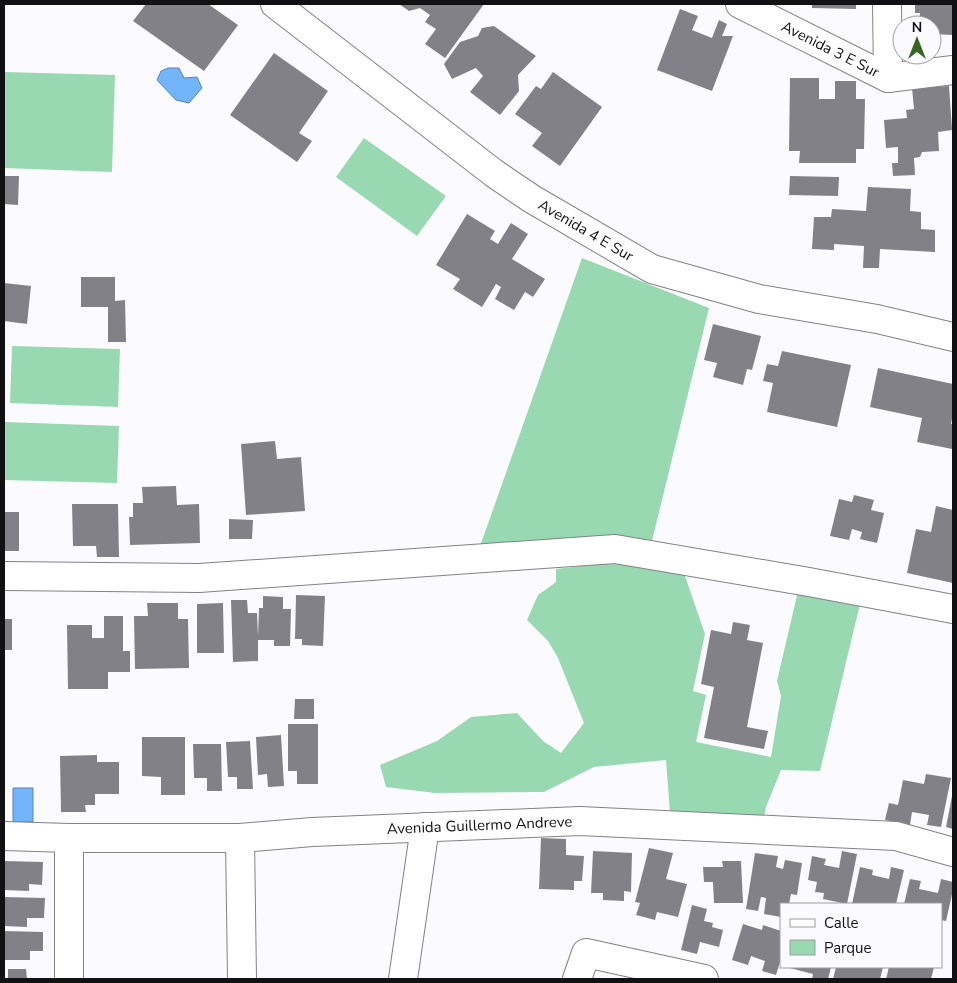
<svg xmlns="http://www.w3.org/2000/svg" width="957" height="983" viewBox="0 0 957 983" font-family="'Nunito Sans',sans-serif">
<style>
.green{fill:#98d9b1}
.water{fill:#73b5fa;stroke:#5684b5}
.building{fill:#818187}
.lines{fill:none;stroke-linecap:round;stroke-linejoin:round}
.minor-casing{stroke:#818287;stroke-width:30}
.minor{stroke:#fff;stroke-width:28}
.labels{text-anchor:middle;stroke-width:4;stroke-linejoin:round;paint-order:stroke}
.street-label{font-size:15px;fill:#111113;stroke:#fbfbff}
</style>
<rect width="100%" height="100%" fill="#fbfbff"/>
<!-- green -->
<path class="green" d="M 4,72 L 115,75 L 112,172 L 4,168 Z
M 364,138 L 446,196 L 417,236 L 336,177 Z
M 582,258 L 709,308 L 650,549 L 478,552 Z
M 12,346 L 120,349 L 118,407 L 10,403 Z
M 4,422 L 119,426 L 117,483 L 4,480 Z
M 601,564 L 673,565 L 685,576 L 705,634 L 693,691 L 706,695 L 696,742 L 771,757 L 781,696 L 777,681 L 798,591 L 860,604 L 820,771 L 781,770 L 766,807 L 764,818 L 670,813 L 666,760 L 594,767 L 544,792 L 435,793 L 386,787 L 380,765 L 437,741 L 471,717 L 517,713 L 543,741 L 561,753 L 584,723 L 558,658 L 548,641 L 527,620 L 538,595 L 556,582 L 556,569 Z"/>
<!-- water -->
<path class="water" d="M 168,68 L 179,68 L 184,78 L 197,77 L 202,88 L 189,103 L 176,100 L 157,80 L 161,71 Z
M 13,788 L 33,788 L 33,822 L 13,822 Z"/>
<!-- building -->
<path class="building" d="M 146,4 L 208,4 L 238,25 L 204,71 L 133,21 Z
M 399,4 L 484,4 L 445,58 L 425,44 L 436,29 L 425,22 L 430,15 L 420,8 L 409,11 Z
M 812,4 L 856,4 L 856,9 L 812,8 Z
M 915,4 L 953,4 L 953,35 L 932,34 L 932,25 L 919,25 L 920,13 L 915,13 Z
M 680,9 L 698,16 L 692,30 L 712,38 L 719,20 L 727,24 L 722,36 L 733,36 L 712,91 L 657,70 Z
M 494,26 L 536,56 L 518,75 L 519,91 L 500,115 L 470,92 L 483,76 L 476,68 L 452,79 L 444,64 L 460,42 L 478,36 L 482,28 Z
M 274,53 L 328,91 L 299,133 L 312,141 L 297,162 L 230,115 Z
M 553,72 L 602,107 L 560,166 L 532,146 L 542,133 L 515,114 L 536,86 L 541,89 Z
M 790,78 L 819,78 L 819,99 L 835,99 L 835,81 L 856,81 L 856,99 L 865,99 L 864,149 L 856,149 L 856,163 L 799,163 L 800,151 L 789,151 Z
M 949,86 L 952,130 L 938,132 L 939,151 L 922,152 L 920,157 L 914,158 L 915,175 L 893,176 L 892,163 L 898,163 L 898,147 L 886,148 L 884,120 L 907,118 L 906,110 L 914,109 L 912,88 Z
M 4,176 L 19,176 L 18,205 L 4,204 Z
M 790,176 L 839,177 L 838,196 L 789,195 Z
M 868,187 L 911,189 L 910,211 L 921,212 L 921,229 L 935,230 L 935,252 L 880,249 L 879,268 L 863,268 L 864,246 L 834,244 L 834,250 L 812,249 L 814,217 L 831,217 L 832,209 L 866,211 Z
M 467,214 L 495,231 L 490,239 L 498,244 L 511,223 L 528,234 L 512,259 L 545,279 L 533,297 L 525,292 L 514,310 L 495,299 L 501,287 L 496,284 L 482,307 L 453,289 L 460,279 L 436,265 Z
M 81,277 L 115,277 L 115,301 L 125,300 L 126,342 L 108,342 L 108,307 L 81,307 Z
M 4,283 L 31,286 L 27,324 L 4,321 Z
M 713,324 L 761,336 L 752,370 L 747,369 L 743,385 L 713,377 L 717,363 L 704,360 Z
M 782,351 L 851,365 L 837,427 L 767,412 L 773,383 L 763,381 L 767,364 L 778,366 Z
M 878,368 L 953,384 L 953,413 L 951,424 L 953,424 L 952,449 L 917,442 L 922,418 L 870,407 Z
M 275,441 L 277,459 L 301,457 L 305,511 L 246,515 L 241,444 Z
M 176,486 L 177,505 L 199,504 L 200,543 L 130,545 L 129,517 L 133,517 L 133,503 L 143,503 L 142,487 Z
M 854,495 L 874,500 L 871,510 L 884,513 L 877,543 L 860,539 L 862,532 L 852,529 L 849,540 L 830,536 L 839,499 L 852,502 Z
M 72,504 L 118,504 L 119,557 L 97,557 L 96,546 L 73,546 Z
M 936,506 L 953,510 L 953,583 L 907,573 L 916,529 L 931,532 Z
M 4,512 L 19,512 L 19,551 L 4,551 Z
M 229,519 L 253,520 L 252,539 L 229,539 Z
M 296,595 L 325,596 L 323,646 L 302,645 L 302,639 L 295,639 Z
M 263,596 L 283,597 L 283,609 L 291,609 L 290,646 L 274,646 L 274,640 L 258,640 L 258,661 L 233,662 L 231,600 L 247,600 L 248,613 L 257,613 L 258,636 L 259,608 L 263,608 Z
M 147,603 L 178,603 L 178,619 L 188,619 L 189,668 L 135,669 L 134,616 L 148,616 Z
M 223,603 L 224,653 L 197,653 L 197,604 Z
M 104,616 L 123,616 L 123,651 L 130,651 L 130,672 L 108,672 L 108,689 L 68,689 L 67,625 L 92,625 L 92,638 L 104,638 Z
M 4,619 L 12,619 L 12,650 L 4,650 Z
M 733,622 L 750,625 L 747,640 L 763,643 L 747,727 L 768,731 L 764,749 L 704,738 L 714,687 L 701,684 L 711,630 L 731,634 Z
M 295,699 L 314,699 L 314,719 L 294,719 Z
M 288,724 L 318,724 L 318,784 L 297,784 L 297,771 L 288,771 Z
M 281,735 L 284,786 L 268,787 L 267,774 L 258,775 L 256,737 Z
M 142,737 L 185,737 L 185,795 L 161,795 L 161,777 L 142,776 Z
M 250,741 L 253,789 L 237,789 L 237,777 L 228,777 L 226,742 Z
M 193,744 L 221,744 L 222,791 L 207,791 L 207,778 L 194,778 Z
M 97,755 L 97,762 L 119,762 L 119,794 L 95,794 L 95,805 L 85,805 L 86,812 L 61,812 L 60,756 Z
M 926,774 L 951,778 L 941,827 L 927,825 L 929,815 L 912,812 L 910,825 L 885,820 L 889,803 L 898,805 L 903,780 L 924,784 Z
M 952,796 L 953,796 L 953,829 L 946,827 Z
M 541,838 L 566,839 L 566,855 L 584,856 L 582,881 L 574,881 L 574,890 L 539,889 Z
M 649,848 L 673,853 L 666,879 L 687,884 L 678,917 L 657,912 L 655,920 L 636,915 L 640,903 L 635,902 Z
M 593,851 L 632,853 L 631,892 L 624,891 L 624,901 L 603,900 L 603,893 L 591,893 Z
M 842,851 L 857,854 L 847,904 L 823,899 L 824,893 L 815,892 L 817,882 L 808,880 L 812,856 L 826,859 L 824,865 L 839,868 Z
M 755,853 L 778,856 L 776,867 L 783,869 L 785,860 L 802,863 L 797,895 L 791,894 L 789,904 L 781,904 L 781,917 L 764,914 L 766,898 L 761,897 L 758,911 L 746,909 Z
M 4,861 L 43,862 L 42,885 L 29,884 L 29,891 L 4,890 Z
M 722,861 L 741,861 L 743,903 L 714,903 L 713,882 L 704,882 L 703,867 L 723,867 Z
M 860,867 L 873,870 L 872,875 L 889,879 L 891,867 L 904,870 L 896,904 L 852,904 Z
M 910,879 L 921,881 L 919,889 L 938,893 L 941,879 L 953,882 L 953,890 L 946,921 L 941,920 L 941,904 L 904,904 Z
M 4,897 L 45,898 L 44,918 L 27,918 L 27,927 L 4,926 Z
M 692,905 L 707,909 L 704,921 L 713,923 L 712,927 L 723,930 L 719,947 L 700,942 L 697,954 L 681,950 Z
M 743,924 L 762,930 L 763,925 L 781,931 L 781,959 L 776,975 L 762,971 L 765,961 L 751,956 L 748,965 L 732,960 Z
M 4,931 L 43,932 L 43,951 L 30,951 L 30,960 L 4,960 Z
M 786,967 L 831,967 L 828,979 L 812,979 L 813,974 Z
M 836,967 L 883,967 L 880,979 L 833,979 Z
M 889,967 L 934,967 L 931,979 L 886,979 Z
M 8,969 L 26,969 L 27,979 L 8,979 Z"/>
<g class="lines">
<defs>
<g id="minor">
<path id="s1" d="M 275,4 L 495,174 L 532,199 L 652,269 L 759,299 L 877,319 L 953,337"/>
<path id="s2" d="M 740,4 L 888,78 L 953,70"/>
<path d="M 887,4 L 888,78"/>
<path d="M 4,576 L 199,578 L 615,549 L 809,582 L 953,609"/>
<path id="s3" d="M 4,836 L 69,838 L 240,838 L 312,832 L 580,821 L 896,836 L 953,852"/>
<path d="M 69,838 L 69,979"/>
<path d="M 240,838 L 242,979"/>
<path d="M 403,979 L 425,827"/>
<path d="M 577,979 L 586,953 L 704,979"/>
</g>
</defs>
<!-- minor casing -->
<use href="#minor" class="minor-casing"/>
<!-- minor -->
<use href="#minor" class="minor"/>
</g>
<g class="labels">
<!-- street labels -->
<g class="street-label">
<text dy="5" stroke="none"><textPath href="#s2" startOffset="101">Avenida 3 E Sur</textPath></text>
<text dy="5" stroke="none"><textPath href="#s1" startOffset="385">Avenida 4 E Sur</textPath></text>
<text dy="5" stroke="none"><textPath href="#s3" startOffset="476">Avenida Guillermo Andreve</textPath></text>
</g>
</g>
<!-- border -->
<rect width="957" height="983" fill="none" stroke="#111113" stroke-width="10"/>
<!-- legend -->
<rect x="780" y="903" width="162" height="65" fill="#fbfbff" stroke="#9d9da1"/>
<rect x="790" y="919" width="25" height="8" fill="#ffffff" stroke="#9d9da1"/>
<text x="824" y="928" font-size="15" fill="#111113">Calle</text>
<rect x="790" y="940" width="25" height="15" fill="#98d9b1" stroke="#9d9da1"/>
<text x="824" y="953" font-size="15" fill="#111113">Parque</text>
<!-- north arrow -->
<g transform="translate(917 40)"><circle r="24" fill="#fbfbff" stroke="#9d9da1"/>
<path d="M0-4L9 19L0 12L-9 19Z" fill="#396523"/>
<text y="-8" font-size="14" font-weight="bold" text-anchor="middle" fill="#111113">N</text>
</g>
</svg>
